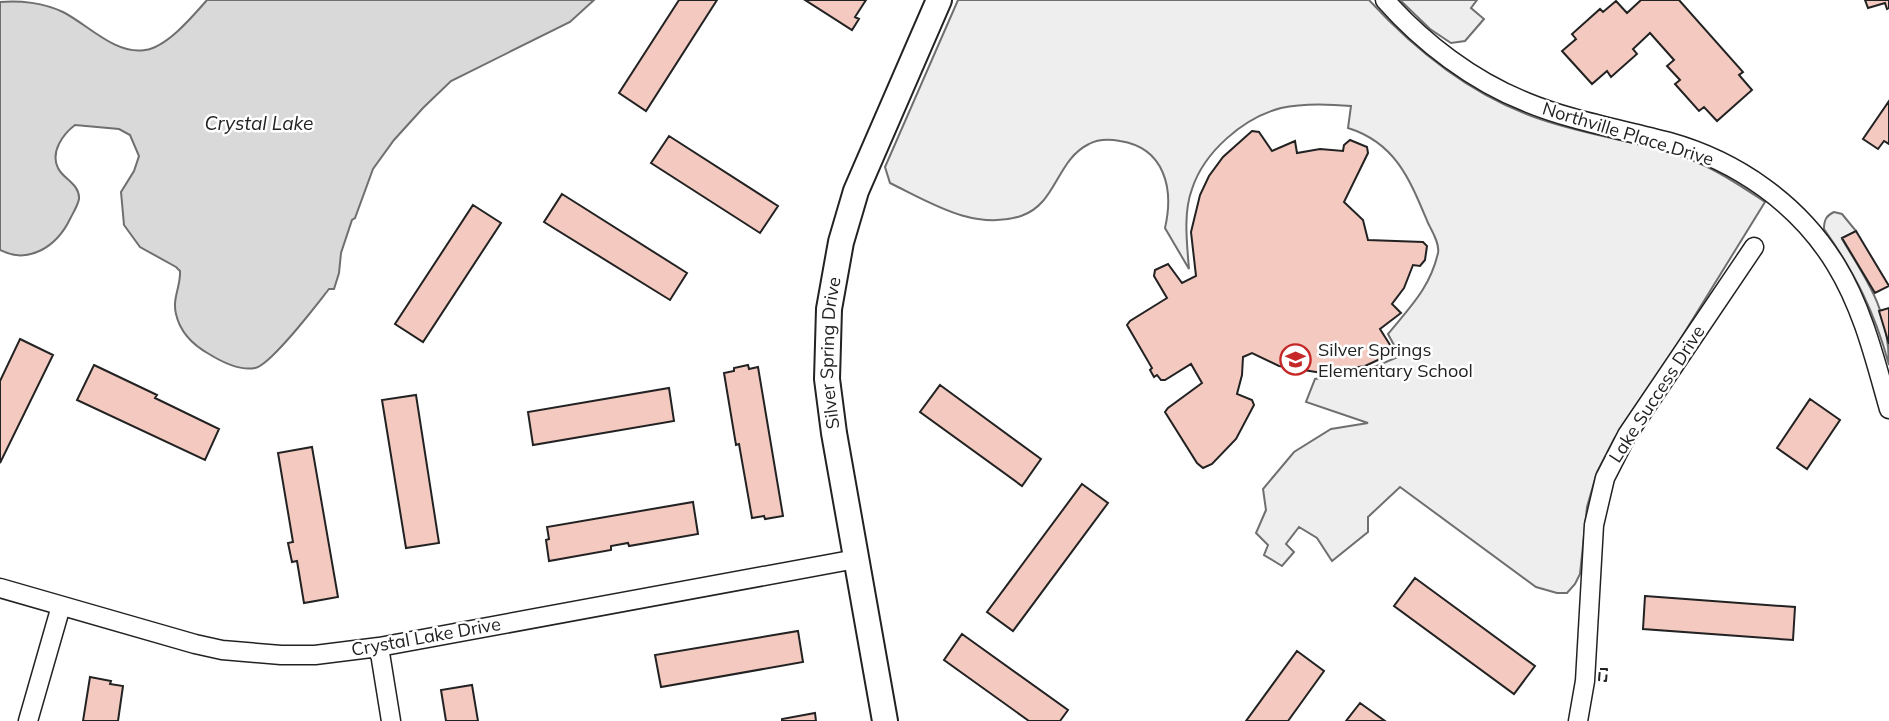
<svg xmlns="http://www.w3.org/2000/svg" width="1889" height="721" viewBox="0 0 1889 721" font-family="Mulish,sans-serif">
<style>
.green{fill:#eee;stroke:#6f6f6f;stroke-width:2}
.water{fill:#d9d9d9;stroke:#6f6f6f;stroke-width:2}
.building{fill:#f3c9c0;stroke:#222;stroke-width:2}
.lines{fill:none;stroke-linecap:round;stroke-linejoin:round}
.street-casing{stroke:#222;stroke-width:21}
.secondary-casing{stroke:#222;stroke-width:28}
.street{stroke:#fff;stroke-width:18}
.secondary{stroke:#fff;stroke-width:24}
.fence{stroke:#222;stroke-width:2;stroke-dasharray:9 3.5;stroke-linecap:butt}
.labels{text-anchor:middle;stroke-width:5;stroke-linejoin:round;paint-order:stroke}
.street-label{font-size:18px;fill:#222;stroke:#fff}
.poi-label{font-size:18px;fill:#222;stroke:#fff;text-anchor:start}
.water-label{font-size:19px;font-style:italic;fill:#222;stroke:#fff}
</style>
<rect width="100%" height="100%" fill="#fff"/>
<!-- green -->
<path class="green" d="M 958,0 L 1369,0 C 1416,51 1471,95 1537,118 C 1590,137 1649,142 1701,164 C 1724,174 1744,188 1765,202 L 1662,369 L 1614,439 L 1597,472 L 1587,507 L 1580,574 L 1575,584 L 1567,593 L 1557,593 L 1536,587 L 1400,487 L 1368,517 L 1368,532 L 1332,561 L 1317,538 L 1299,527 L 1286,544 L 1294,552 L 1282,566 L 1264,555 L 1268,545 L 1256,533 L 1266,510 L 1263,489 L 1294,452 L 1331,429 L 1368,423 L 1306,402 L 1315,379 L 1365,371 L 1400,356 L 1388,334 C 1410,307 1430,288 1438,253 C 1440,244 1432,231 1428,223 C 1410,180 1396,143 1348,128 L 1351,106 C 1329,104 1303,103 1281,108 C 1243,118 1204,152 1192,189 C 1183,213 1187,244 1189,269 L 1165,228 C 1174,189 1165,148 1120,141 C 1110,139 1098,139 1089,144 C 1056,160 1057,204 1021,216 C 974,231 931,203 890,183 L 885,167 Z
M 1400,0 L 1477,0 L 1471,8 L 1484,19 L 1465,41 L 1451,43 L 1430,29 Z
M 1834,212 L 1842,214 L 1856,231 L 1842,239 C 1869,283 1889,312 1889,365 C 1875,313 1855,273 1824,229 C 1824,220 1826,216 1834,212 Z"/>
<!-- water -->
<path class="water" d="M 207,0 L 594,0 L 570,22 L 451,81 L 423,108 L 394,140 L 373,169 L 355,218 L 352,220 L 341,253 L 339,273 L 334,289 L 329,289 C 317,304 271,365 255,368 C 240,371 222,362 209,354 C 193,345 180,332 176,314 C 172,298 181,286 180,271 L 176,267 L 140,247 L 124,225 L 121,192 L 134,171 L 139,156 L 130,135 L 119,129 L 75,125 C 63,134 50,152 58,168 C 63,179 80,184 79,199 C 78,205 73,213 70,219 C 57,246 29,265 0,250 L 0,2 C 20,0 44,3 63,12 C 87,24 115,55 145,50 C 167,47 193,16 207,0 Z"/>
<!-- building -->
<path class="building" d="M 679,0 L 717,0 L 646,111 L 619,93 Z
M 805,0 L 866,0 L 855,17 L 859,19 L 852,30 Z
M 1641,0 L 1679,0 L 1743,72 L 1739,75 L 1752,90 L 1717,121 L 1704,107 L 1699,111 L 1675,84 L 1680,80 L 1667,66 L 1674,60 L 1650,33 L 1633,49 L 1637,54 L 1611,77 L 1607,71 L 1592,84 L 1562,51 L 1576,39 L 1572,34 L 1600,9 L 1603,12 L 1616,1 L 1627,13 Z
M 1865,0 L 1889,0 L 1889,8 L 1887,9 L 1885,3 L 1868,8 Z
M 1889,101 L 1889,144 L 1884,141 L 1878,149 L 1863,139 Z
M 1252,131 L 1259,132 L 1272,151 L 1295,141 L 1297,153 L 1320,149 L 1343,151 L 1344,145 L 1350,140 L 1367,147 L 1368,153 L 1344,202 L 1363,220 L 1368,240 L 1423,242 L 1427,246 L 1425,260 L 1420,266 L 1413,265 L 1404,288 L 1392,304 L 1401,313 L 1380,329 L 1392,348 L 1389,355 L 1365,366 L 1322,373 L 1279,366 L 1252,353 L 1243,357 L 1242,375 L 1237,394 L 1252,400 L 1254,405 L 1236,439 L 1212,464 L 1203,468 L 1197,463 L 1165,412 L 1168,408 L 1202,383 L 1191,364 L 1165,380 L 1161,380 L 1157,375 L 1154,377 L 1150,370 L 1152,368 L 1127,325 L 1130,321 L 1167,298 L 1154,276 L 1155,270 L 1168,264 L 1182,283 L 1196,276 L 1191,232 L 1200,195 L 1209,176 L 1223,157 Z
M 669,136 L 778,206 L 760,233 L 651,163 Z
M 562,194 L 687,273 L 670,300 L 544,222 Z
M 473,205 L 501,223 L 423,342 L 395,324 Z
M 1856,231 L 1889,286 L 1875,293 L 1842,238 Z
M 1889,308 L 1889,344 L 1879,311 Z
M 20,339 L 53,355 L 0,463 L 0,381 Z
M 94,365 L 157,395 L 155,398 L 219,429 L 205,460 L 77,400 Z
M 748,365 L 749,369 L 758,367 L 783,516 L 765,519 L 764,516 L 752,518 L 739,444 L 736,445 L 724,373 L 734,371 L 734,368 Z
M 940,385 L 1041,459 L 1022,486 L 920,412 Z
M 669,388 L 674,421 L 533,445 L 528,412 Z
M 416,395 L 439,543 L 406,548 L 382,400 Z
M 1810,399 L 1840,420 L 1807,469 L 1777,448 Z
M 312,447 L 338,597 L 304,603 L 297,561 L 292,562 L 288,543 L 293,542 L 278,453 Z
M 1082,484 L 1108,503 L 1013,631 L 987,612 Z
M 693,502 L 698,534 L 629,546 L 628,543 L 611,546 L 611,550 L 549,561 L 546,540 L 549,539 L 547,527 Z
M 1415,578 L 1535,666 L 1514,694 L 1394,606 Z
M 1645,596 L 1795,607 L 1793,640 L 1643,629 Z
M 798,631 L 803,662 L 661,687 L 655,655 Z
M 962,634 L 1068,710 L 1060,721 L 1029,721 L 944,660 Z
M 1297,651 L 1324,671 L 1288,721 L 1246,721 Z
M 90,677 L 111,681 L 110,684 L 123,686 L 118,721 L 83,721 Z
M 472,685 L 478,721 L 446,721 L 441,690 Z
M 1360,703 L 1385,721 L 1346,721 Z
M 815,713 L 816,721 L 782,721 L 782,719 Z"/>
<g class="lines">
<defs>
<path id="street" d="M 1385,0 C 1423,43 1473,81 1526,102 C 1572,121 1621,129 1669,142 C 1737,161 1799,204 1836,265 C 1863,309 1875,360 1889,409
M 0,588 L 195,644 L 222,650 L 281,655 L 315,655 L 379,647 L 856,559
M 379,647 L 391,721
M 28,721 L 61,606
M 1578,721 L 1585,681 L 1594,525 L 1605,478 L 1627,435 L 1754,247"/>
<g id="secondary">
<path id="s1" d="M 885,721 L 834,433 L 827,379 L 829,309 L 841,242 L 856,191 L 939,0"/>
</g>
</defs>
<!-- street casing -->
<use href="#street" class="street-casing"/>
<!-- secondary casing -->
<use href="#secondary" class="secondary-casing"/>
<!-- street -->
<use href="#street" class="street"/>
<!-- secondary -->
<use href="#secondary" class="secondary"/>
<!-- fence -->
<path class="fence" d="M 1600,669 L 1607,669 L 1606,681 L 1599,680 Z"/>
</g>
<!-- icons -->
<defs>
<symbol id="school-ring" viewBox="-11 -11 22 22"><circle r="9.5" fill="#fff" stroke="#c62828" stroke-width="1.5"/><path d="M0-5L7-2L0 1L-7-2ZM-4 1L0 2.5L4 1V4Q0 6-4 4Z" fill="#c62828"/></symbol>
</defs>
<g fill-rule="evenodd">
<use href="#school-ring" x="1278" y="342" width="35" height="35"/>
</g>
<g class="labels">
<!-- street labels -->
<g class="street-label">
<text transform="translate(1628 134) rotate(17)" y="6">Northville Place Drive</text>
<text dy="6" stroke="none"><textPath href="#s1" startOffset="373">Silver Spring Drive</textPath></text>
<text transform="translate(1657 394) rotate(-57)" y="6">Lake Success Drive</text>
<text transform="translate(426 637) rotate(-10)" y="6">Crystal Lake Drive</text>
</g>
<!-- poi labels -->
<g class="poi-label">
<text x="1318" y="356">Silver Springs<tspan x="1318" dy="21">Elementary School</tspan></text>
</g>
<!-- water labels -->
<g class="water-label">
<text x="259" y="130">Crystal Lake</text>
</g>
</g>
</svg>
